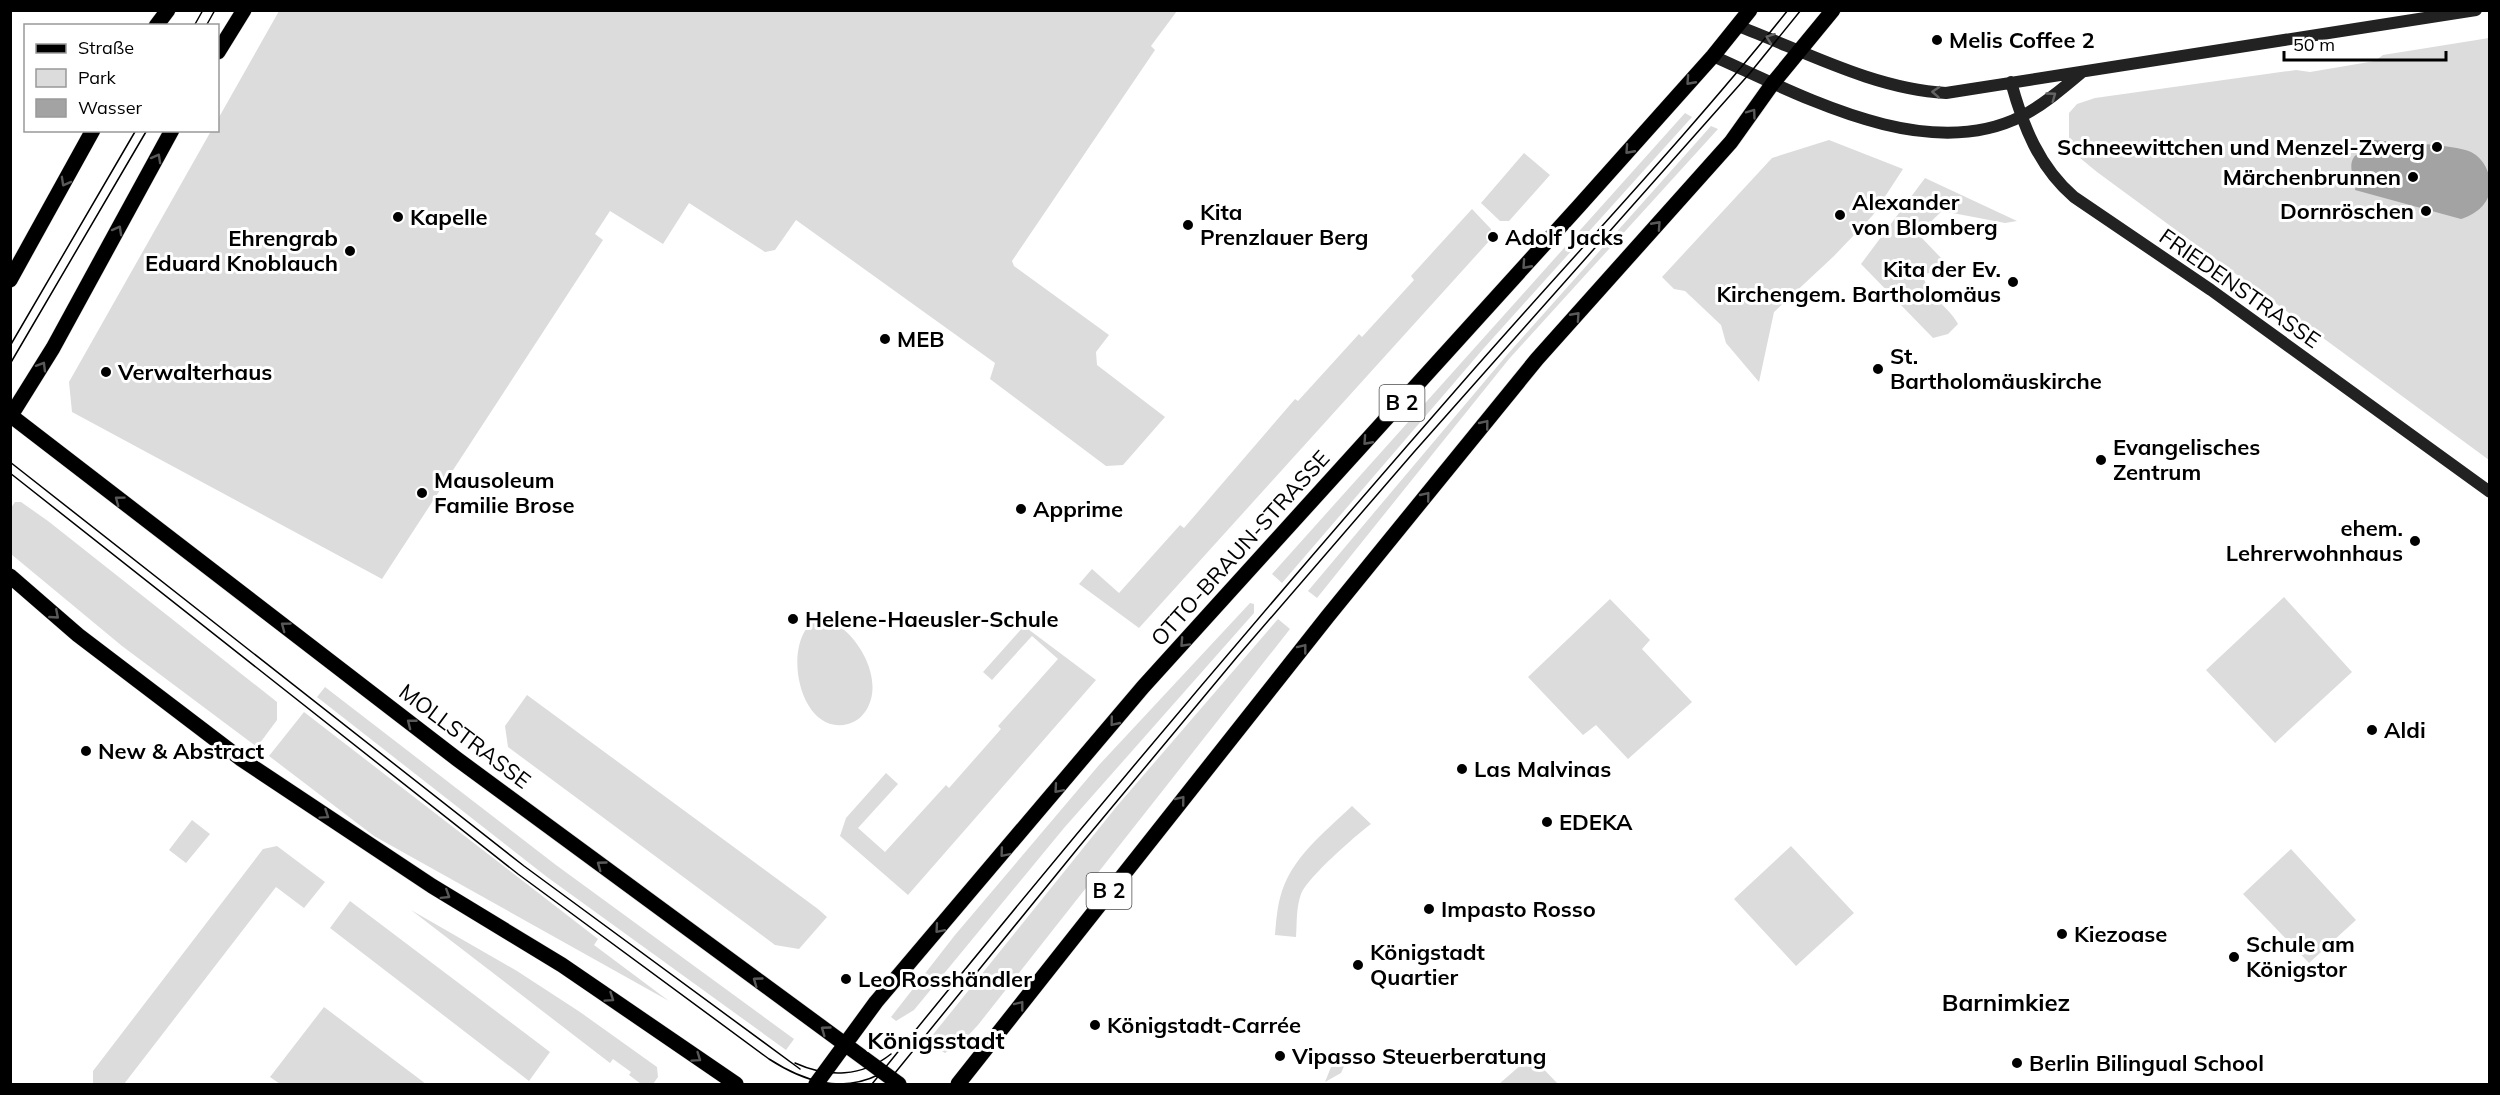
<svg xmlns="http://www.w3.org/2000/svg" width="2500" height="1095" viewBox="0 0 2500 1095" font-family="Mulish,sans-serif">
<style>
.green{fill:#dcdcdc}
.water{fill:#a3a3a3}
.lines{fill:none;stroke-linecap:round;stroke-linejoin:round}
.primary-casing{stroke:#dbdbdb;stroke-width:16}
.secondary{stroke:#222;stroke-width:12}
.primary{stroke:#000;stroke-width:15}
.tram{stroke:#000;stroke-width:1.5}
.oneway{stroke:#646464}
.oneway2{stroke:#595959}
.poi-dot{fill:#000;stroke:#fff;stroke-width:2}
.labels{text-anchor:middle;stroke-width:6;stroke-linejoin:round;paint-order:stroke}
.shield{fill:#fff;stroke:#4c4c4c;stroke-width:1.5}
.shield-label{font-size:21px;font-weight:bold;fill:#000}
.poi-label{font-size:22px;font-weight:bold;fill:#000;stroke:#fff;text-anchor:start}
.street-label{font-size:22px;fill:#000;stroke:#fff}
.neighbourhood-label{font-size:24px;font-weight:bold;fill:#000;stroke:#fff}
</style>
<rect width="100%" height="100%" fill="#fff"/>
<!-- green -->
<path class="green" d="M 279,11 L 1177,11 L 1151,46 L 1155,50 L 1012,261 L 1014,266 L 1109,335 L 1096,352 L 1097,365 L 1165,417 L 1123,465 L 1106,466 L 990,379 L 995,363 L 796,220 L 775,250 L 765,252 L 689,203 L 663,244 L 610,211 L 595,234 L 603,240 L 382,579 L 72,412 L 69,382 L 211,131 L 218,130 L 218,119 Z
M 2489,38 L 2489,460 L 2097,172 L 2080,158 L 2069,139 L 2069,113 L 2077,104 L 2095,98 L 2296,70 L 2310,72 L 2375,61 L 2383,55 Z
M 1685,113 L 1692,117 L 1484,348 L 1282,583 L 1272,574 Z
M 1711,126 L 1718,129 L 1509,359 L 1317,598 L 1308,591 L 1506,356 Z
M 1829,140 L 1903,169 L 1873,215 L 1834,256 L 1774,312 L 1759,382 L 1726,343 L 1721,325 L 1685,291 L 1674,289 L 1662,277 L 1772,158 Z
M 1524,153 L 1550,175 L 1509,221 L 1500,221 L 1481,203 Z
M 1925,178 L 2017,221 L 2005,223 L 1942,211 L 1918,234 L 1944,261 L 1944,267 L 1938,272 L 1923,274 C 1926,296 1948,305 1958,324 L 1948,334 L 1933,338 L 1861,264 Z
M 1472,209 L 1491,229 L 1491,239 L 1139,628 L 1079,584 L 1092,569 L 1119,593 L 1180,525 L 1184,528 L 1295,399 L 1298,401 L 1359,334 L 1362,337 L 1414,280 L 1411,276 Z
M 15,502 L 21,502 L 48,521 L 277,702 L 277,720 L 257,747 L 122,646 L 11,554 L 11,508 Z
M 2284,597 L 2352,672 L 2275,743 L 2206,670 Z
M 1610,599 L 1650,640 L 1642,649 L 1692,702 L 1628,759 L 1596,725 L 1583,735 L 1528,677 Z
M 1250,603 L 1254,604 L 1254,613 L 1064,828 L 914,1010 L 896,1021 L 891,1017 L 955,935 L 1099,765 Z
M 817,619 C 826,622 836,624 843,629 C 864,646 881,682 868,707 C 864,715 858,721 848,724 C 798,737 780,639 817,619 Z
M 1278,619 L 1290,629 L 978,1025 L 962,1042 L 945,1053 L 927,1042 L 1117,806 Z
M 1024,626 L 1096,680 L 908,895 L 840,836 L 846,818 L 886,773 L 898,784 L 858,828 L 885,852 L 946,785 L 949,788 L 1001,729 L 998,726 L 1058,659 L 1032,636 L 992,680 L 983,672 Z
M 325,687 L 556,865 L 794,1039 L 786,1050 L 547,877 L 317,697 Z
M 527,695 L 818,909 L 827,917 L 799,949 L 775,945 L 508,747 L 505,726 Z
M 304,712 L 598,939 L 594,945 L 669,1001 L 374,836 L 269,756 Z
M 1352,806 L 1371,824 C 1355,836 1308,877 1301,894 C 1296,908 1297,922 1296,937 L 1275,935 C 1276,923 1277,909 1280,898 C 1290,858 1324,833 1352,806 Z
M 192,820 L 210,834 L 186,863 L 169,850 Z
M 277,846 L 325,882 L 304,908 L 276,887 L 124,1084 L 93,1084 L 93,1071 L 263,849 Z
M 1791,846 L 1854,913 L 1796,966 L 1734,899 Z
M 2291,849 L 2356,920 L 2309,963 L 2243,894 Z
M 350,901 L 550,1052 L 529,1081 L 330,928 Z
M 411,910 L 517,971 L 580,1012 L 657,1067 L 658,1077 L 653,1084 L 641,1084 L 629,1075 L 631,1072 L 613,1059 L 610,1063 Z
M 324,1007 L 426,1084 L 280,1084 L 270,1077 Z
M 1350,1053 L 1341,1073 L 1325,1082 L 1331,1067 Z
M 1531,1056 L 1558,1084 L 1499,1084 Z"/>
<!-- water -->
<path class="water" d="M 2365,139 C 2387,142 2454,144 2471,152 C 2485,159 2492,176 2490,191 C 2487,206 2474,215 2461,219 L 2355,190 L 2357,178 L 2352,172 C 2350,163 2352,154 2363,152 Z"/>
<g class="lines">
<defs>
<path id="primary" d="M 156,26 L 168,10
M 218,52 L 244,10
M 10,280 L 93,130
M 10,415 L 457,759 L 899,1084
M 10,417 L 53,348 L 172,130
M 10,576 L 78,635 L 241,759 L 432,886 L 562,965 L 736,1084
M 816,1084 L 876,1002 L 1143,687 L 1579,206 L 1713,56 L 1750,10
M 958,1084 L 1328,616 L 1537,359 L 1731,142 L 1773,83 L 1833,10"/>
</defs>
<!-- primary casing -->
<use href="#primary" class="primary-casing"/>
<!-- secondary -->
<path class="secondary" d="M 1738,26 C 1804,51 1874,89 1946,93 L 2476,10
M 1713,56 C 1801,95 1926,165 2022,116 C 2043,105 2062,89 2081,73
M 2011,82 C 2023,126 2039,167 2074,197 L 2211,290 L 2490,492"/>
<!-- primary -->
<use href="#primary" class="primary"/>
<!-- tram -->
<path class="tram" d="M 194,26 L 203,10
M 206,26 L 215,10
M 10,346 L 136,130
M 10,364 L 147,130
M 10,462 L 524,866 L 800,1069
M 10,473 L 518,874 L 769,1059 C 803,1081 841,1094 880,1074
M 795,1063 C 828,1078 862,1077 891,1054
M 872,1084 C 1063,847 1260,614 1461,384 C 1570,259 1685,139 1788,10
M 886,1084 L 1078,848 L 1237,657 L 1414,452 L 1750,73 L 1801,10"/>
</g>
<!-- one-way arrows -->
<defs><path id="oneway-chevron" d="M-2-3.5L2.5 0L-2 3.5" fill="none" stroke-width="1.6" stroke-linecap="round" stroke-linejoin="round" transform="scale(1.5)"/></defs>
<g class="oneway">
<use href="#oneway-chevron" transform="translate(1770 38) rotate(-159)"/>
<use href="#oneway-chevron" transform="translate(1936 92) rotate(-176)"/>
<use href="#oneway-chevron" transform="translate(2052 96) rotate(-36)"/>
</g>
<g class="oneway2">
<use href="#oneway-chevron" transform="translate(1690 81) rotate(132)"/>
<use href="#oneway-chevron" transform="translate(1752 113) rotate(-54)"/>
<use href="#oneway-chevron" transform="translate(1629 150) rotate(132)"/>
<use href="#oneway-chevron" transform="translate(157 158) rotate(-61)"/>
<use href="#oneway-chevron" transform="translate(65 182) rotate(119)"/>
<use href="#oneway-chevron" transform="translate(1657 225) rotate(-48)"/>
<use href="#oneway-chevron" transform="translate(118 230) rotate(-61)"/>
<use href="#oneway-chevron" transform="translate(1526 265) rotate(132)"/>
<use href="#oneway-chevron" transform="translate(1576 316) rotate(-48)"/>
<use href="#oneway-chevron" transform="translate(42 366) rotate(-59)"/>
<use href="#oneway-chevron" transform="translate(1485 424) rotate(-51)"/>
<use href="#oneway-chevron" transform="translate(1367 441) rotate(132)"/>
<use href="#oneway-chevron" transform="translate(1426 496) rotate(-51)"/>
<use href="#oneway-chevron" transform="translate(119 500) rotate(-143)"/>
<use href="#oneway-chevron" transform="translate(55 615) rotate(41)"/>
<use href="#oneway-chevron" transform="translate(285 626) rotate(-143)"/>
<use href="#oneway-chevron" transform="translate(1184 643) rotate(133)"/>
<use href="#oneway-chevron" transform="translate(1303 648) rotate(-52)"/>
<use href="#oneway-chevron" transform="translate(1114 722) rotate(129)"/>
<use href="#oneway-chevron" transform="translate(411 723) rotate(-142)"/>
<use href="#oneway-chevron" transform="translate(1058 789) rotate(131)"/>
<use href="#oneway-chevron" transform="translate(1181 800) rotate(-51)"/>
<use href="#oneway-chevron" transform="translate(325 815) rotate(34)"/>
<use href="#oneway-chevron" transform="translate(1004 853) rotate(130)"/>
<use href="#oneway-chevron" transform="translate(601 865) rotate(-144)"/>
<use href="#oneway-chevron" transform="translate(446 895) rotate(32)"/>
<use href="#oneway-chevron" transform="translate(939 929) rotate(131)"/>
<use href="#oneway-chevron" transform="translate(757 981) rotate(-144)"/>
<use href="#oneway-chevron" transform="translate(610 998) rotate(34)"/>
<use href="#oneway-chevron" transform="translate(1020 1005) rotate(-52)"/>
<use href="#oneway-chevron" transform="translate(825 1030) rotate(-144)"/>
<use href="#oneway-chevron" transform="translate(697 1058) rotate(35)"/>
</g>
<!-- markers -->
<g class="poi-dot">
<circle cx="1937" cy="40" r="6"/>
<circle cx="2437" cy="147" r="6"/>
<circle cx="2413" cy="177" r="6"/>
<circle cx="2426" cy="211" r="6"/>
<circle cx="1840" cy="215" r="6"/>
<circle cx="398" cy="217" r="6"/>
<circle cx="1188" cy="225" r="6"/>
<circle cx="1493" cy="237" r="6"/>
<circle cx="350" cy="251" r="6"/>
<circle cx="2013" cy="282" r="6"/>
<circle cx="885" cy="339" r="6"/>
<circle cx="1878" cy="369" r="6"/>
<circle cx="106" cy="372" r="6"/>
<circle cx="2101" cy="460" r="6"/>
<circle cx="422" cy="493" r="6"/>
<circle cx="1021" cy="509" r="6"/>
<circle cx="2415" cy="541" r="6"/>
<circle cx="793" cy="619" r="6"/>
<circle cx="2372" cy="730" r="6"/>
<circle cx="86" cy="751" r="6"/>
<circle cx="1462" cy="769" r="6"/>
<circle cx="1547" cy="822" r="6"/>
<circle cx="1429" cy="909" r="6"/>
<circle cx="2062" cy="934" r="6"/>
<circle cx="2234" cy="957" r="6"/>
<circle cx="1358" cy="965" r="6"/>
<circle cx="846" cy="979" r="6"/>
<circle cx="1095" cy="1025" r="6"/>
<circle cx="1280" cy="1056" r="6"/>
<circle cx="2017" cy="1063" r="6"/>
</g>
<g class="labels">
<!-- shield labels -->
<g class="shield">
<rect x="1379.5" y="385" width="45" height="36" rx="4.5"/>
<rect x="1086.5" y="873" width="45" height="36" rx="4.5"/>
</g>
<g class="shield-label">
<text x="1402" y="410">B 2</text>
<text x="1109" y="898">B 2</text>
</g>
<!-- poi labels -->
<g class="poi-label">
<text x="1949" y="48">Melis Coffee 2</text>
<text x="2425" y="155" text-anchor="end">Schneewittchen und Menzel-Zwerg</text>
<text x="2401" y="185" text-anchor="end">Märchenbrunnen</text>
<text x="1852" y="210">Alexander<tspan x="1852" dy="25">von Blomberg</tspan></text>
<text x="2414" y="219" text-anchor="end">Dornröschen</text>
<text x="1200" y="220">Kita<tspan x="1200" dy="25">Prenzlauer Berg</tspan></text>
<text x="410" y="225">Kapelle</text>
<text x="1505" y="245">Adolf Jacks</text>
<text x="338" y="246" text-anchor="end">Ehrengrab<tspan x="338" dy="25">Eduard Knoblauch</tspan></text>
<text x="2001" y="277" text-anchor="end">Kita der Ev.<tspan x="2001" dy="25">Kirchengem. Bartholomäus</tspan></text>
<text x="897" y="347">MEB</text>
<text x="1890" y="364">St.<tspan x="1890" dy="25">Bartholomäuskirche</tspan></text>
<text x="118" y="380">Verwalterhaus</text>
<text x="2113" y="455">Evangelisches<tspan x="2113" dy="25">Zentrum</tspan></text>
<text x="434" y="488">Mausoleum<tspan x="434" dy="25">Familie Brose</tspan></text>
<text x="1033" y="517">Apprime</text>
<text x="2403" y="536" text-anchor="end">ehem.<tspan x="2403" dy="25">Lehrerwohnhaus</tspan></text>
<text x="805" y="627">Helene-Haeusler-Schule</text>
<text x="2384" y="738">Aldi</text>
<text x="98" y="759">New &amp; Abstract</text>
<text x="1474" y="777">Las Malvinas</text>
<text x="1559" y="830">EDEKA</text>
<text x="1441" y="917">Impasto Rosso</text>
<text x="2074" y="942">Kiezoase</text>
<text x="2246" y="952">Schule am<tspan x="2246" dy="25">Königstor</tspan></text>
<text x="1370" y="960">Königstadt<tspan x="1370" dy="25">Quartier</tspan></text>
<text x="858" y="987">Leo Rosshändler</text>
<text x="1107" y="1033">Königstadt-Carrée</text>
<text x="1292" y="1064">Vipasso Steuerberatung</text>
<text x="2029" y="1071">Berlin Bilingual School</text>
</g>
<!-- street labels -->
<g class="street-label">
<text transform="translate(2240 288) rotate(35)" y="8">FRIEDENSTRASSE</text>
<text transform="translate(1240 548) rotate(-48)" y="8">OTTO-BRAUN-STRASSE</text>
<text transform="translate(465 736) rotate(37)" y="8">MOLLSTRASSE</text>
</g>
<!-- neighbourhood labels -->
<g class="neighbourhood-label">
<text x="2006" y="1011">Barnimkiez</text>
<text x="936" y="1049">Königsstadt</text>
</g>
</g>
<!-- border -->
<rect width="2500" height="1095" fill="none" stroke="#000000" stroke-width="24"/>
<!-- legend -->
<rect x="24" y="24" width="195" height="108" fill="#ffffff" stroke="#999999" stroke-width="1.5"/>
<rect x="36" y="44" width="30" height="9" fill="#000000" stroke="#999999" stroke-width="1.5"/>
<text x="78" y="54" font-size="18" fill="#000000">Straße</text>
<rect x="36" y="69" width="30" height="18" fill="#dcdcdc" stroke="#999999" stroke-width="1.5"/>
<text x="78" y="84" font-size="18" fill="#000000">Park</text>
<rect x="36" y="99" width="30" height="18" fill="#a3a3a3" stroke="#999999" stroke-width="1.5"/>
<text x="78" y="114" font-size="18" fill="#000000">Wasser</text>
<!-- scale -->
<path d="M2284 51v9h162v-9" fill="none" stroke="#000000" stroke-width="3"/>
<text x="2293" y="51" font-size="18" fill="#000000" stroke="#ffffff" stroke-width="4.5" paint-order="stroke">50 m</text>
</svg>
